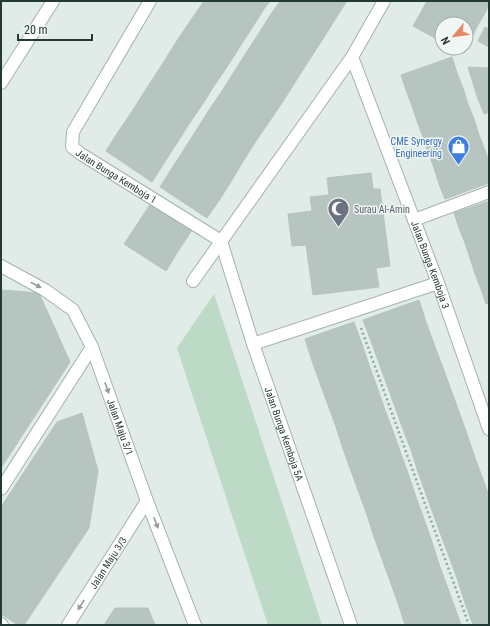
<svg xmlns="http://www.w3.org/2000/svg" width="490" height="626" viewBox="0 0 490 626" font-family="'Roboto Condensed',sans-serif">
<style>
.green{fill:#bcdac5}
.building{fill:#b7c5c0;stroke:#b4c4be}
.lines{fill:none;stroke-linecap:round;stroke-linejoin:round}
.service-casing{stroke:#a4b2ae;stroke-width:14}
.minor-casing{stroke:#a4b2ae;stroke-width:14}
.tertiary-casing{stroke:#a4b2ae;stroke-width:14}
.path{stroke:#84aca1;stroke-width:2.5;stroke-dasharray:2 3;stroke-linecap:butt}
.service{stroke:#fff;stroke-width:12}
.minor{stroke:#fff;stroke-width:12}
.tertiary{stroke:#fff;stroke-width:12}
.oneway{fill:#919c9a}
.labels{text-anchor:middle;stroke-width:3;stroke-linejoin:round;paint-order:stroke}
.shop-label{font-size:10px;fill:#366cbe;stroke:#f1f7f5;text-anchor:end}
.street-label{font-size:10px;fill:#233a34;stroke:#f1f7f5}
.worship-label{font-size:10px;fill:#5b616d;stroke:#f1f7f5;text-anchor:start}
</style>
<rect width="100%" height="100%" fill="#e1ebe7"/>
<!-- green -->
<path class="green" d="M 214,294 L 322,625 L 268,625 L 177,348 Z"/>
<!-- building -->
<path class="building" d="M 204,1 L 210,1 L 252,28 L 239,48 L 193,17 Z
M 210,1 L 252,1 L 264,9 L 252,28 Z
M 252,1 L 270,1 L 264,9 Z
M 280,1 L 292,1 L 331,26 L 319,45 L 271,14 Z
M 292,1 L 334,1 L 343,7 L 331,26 Z
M 334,1 L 347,1 L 343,7 Z
M 427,1 L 434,1 L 478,25 L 471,39 L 466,37 L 466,24 L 442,24 L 421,12 Z
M 434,1 L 467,1 L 486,11 L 478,25 Z
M 467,1 L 489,1 L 489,4 L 486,11 Z
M 421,12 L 442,24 L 442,42 L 413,26 Z
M 271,14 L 319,45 L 306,65 L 259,33 Z
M 193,17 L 239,48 L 227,67 L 180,36 Z
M 485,27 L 489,29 L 489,47 L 478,41 Z
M 259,33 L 306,65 L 294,84 L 246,53 Z
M 180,36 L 227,67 L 214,86 L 168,55 Z
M 466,37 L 471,39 L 464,53 L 454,48 L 466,48 Z
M 246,53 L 294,84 L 282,103 L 234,72 Z
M 168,55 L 214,86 L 202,105 L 156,74 Z
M 452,57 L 457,73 L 406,90 L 401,75 Z
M 468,67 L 489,68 L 489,95 L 478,99 Z
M 234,72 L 282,103 L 269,122 L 222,91 Z
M 457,73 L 463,88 L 412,106 L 406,90 Z
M 156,74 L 202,105 L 189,124 L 143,94 Z
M 463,88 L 468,104 L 417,121 L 412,106 Z
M 222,91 L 269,122 L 256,141 L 209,110 Z
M 143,94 L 189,124 L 177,143 L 131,113 Z
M 489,95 L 489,112 L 484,114 L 478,99 Z
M 468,104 L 474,119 L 423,137 L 417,121 Z
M 209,110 L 256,141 L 244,160 L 197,129 Z
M 131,113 L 177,143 L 164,163 L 118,132 Z
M 474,119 L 479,135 L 428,152 L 423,137 Z
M 197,129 L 244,160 L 232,180 L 185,148 Z
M 118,132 L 164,163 L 152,182 L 106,151 Z
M 479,135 L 485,150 L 434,168 L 428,152 Z
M 185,148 L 232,180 L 220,199 L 172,168 Z
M 485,150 L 489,162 L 489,166 L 439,184 L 434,168 Z
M 489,166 L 489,183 L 445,199 L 439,184 Z
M 172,168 L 220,199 L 207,218 L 160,187 Z
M 371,173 L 373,189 L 380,189 L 390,266 L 376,268 L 379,287 L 313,295 L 306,245 L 292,246 L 288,214 L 312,211 L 310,197 L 329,195 L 327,178 Z
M 489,201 L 489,218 L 459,228 L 454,213 Z
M 151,203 L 192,230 L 177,253 L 136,226 Z
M 489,218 L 489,235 L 465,243 L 459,228 Z
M 136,226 L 177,253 L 166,271 L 124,244 Z
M 489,235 L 489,252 L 470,258 L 465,243 Z
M 489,252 L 489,269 L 475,274 L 470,258 Z
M 489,269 L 489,286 L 481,289 L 475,274 Z
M 489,286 L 489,303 L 486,304 L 481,289 Z
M 3,290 L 39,293 L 70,362 L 1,468 L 1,293 Z
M 419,300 L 426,322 L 371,341 L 363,320 Z
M 354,322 L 362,344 L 312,361 L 305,339 Z
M 426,322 L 434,344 L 379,363 L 371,341 Z
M 362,344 L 369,365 L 320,383 L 312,361 Z
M 434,344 L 442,365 L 387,385 L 379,363 Z
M 369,365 L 377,387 L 328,405 L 320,383 Z
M 442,365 L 450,387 L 395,407 L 387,385 Z
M 377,387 L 385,410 L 336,427 L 328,405 Z
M 450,387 L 458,409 L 403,429 L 395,407 Z
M 458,409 L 466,431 L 411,450 L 403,429 Z
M 385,410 L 393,431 L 343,449 L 336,427 Z
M 82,413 L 98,471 L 89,528 L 24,625 L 18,625 L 1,614 L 1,507 L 57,422 Z
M 393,431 L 401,454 L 351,471 L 343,449 Z
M 466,431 L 473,452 L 418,472 L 411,450 Z
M 473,452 L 481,474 L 426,494 L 418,472 Z
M 401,454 L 409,476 L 359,493 L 351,471 Z
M 481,474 L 489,496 L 434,516 L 426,494 Z
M 409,476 L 416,497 L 367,515 L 359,493 Z
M 489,496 L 489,521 L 442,538 L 434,516 Z
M 416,497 L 424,519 L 374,537 L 367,515 Z
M 424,519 L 432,542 L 382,559 L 374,537 Z
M 489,521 L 489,545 L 450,559 L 442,538 Z
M 432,542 L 439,564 L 390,581 L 382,559 Z
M 489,545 L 489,570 L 458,581 L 450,559 Z
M 439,564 L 447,586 L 398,603 L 390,581 Z
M 489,570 L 489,594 L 465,603 L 458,581 Z
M 447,586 L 455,608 L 405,625 L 398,603 Z
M 489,594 L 489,619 L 473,625 L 465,603 Z
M 115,608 L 148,608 L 155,625 L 104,625 Z
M 455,608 L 461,625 L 405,625 Z
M 489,619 L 489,625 L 473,625 Z"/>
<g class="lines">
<defs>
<path id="service" d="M 253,344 L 438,283
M 1,489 L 92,347
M 1,624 L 2,625"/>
<g id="minor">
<path id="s1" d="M 150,1 L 73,132 L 72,147 L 81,154 L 221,241"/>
<path id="s2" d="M 352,57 L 438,283 L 489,429"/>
<path d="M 414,220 L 489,192"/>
<path id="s3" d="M 221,241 L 253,344 L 351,625"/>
<path id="s4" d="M 1,266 L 45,290 L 73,310 L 92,347 L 147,501 L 195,625"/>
<path d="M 193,281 L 352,57 L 384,1"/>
<path id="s5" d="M 68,625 L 147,501"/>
</g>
<path id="tertiary" d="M 1,83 L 53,1"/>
</defs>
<!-- service casing -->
<use href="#service" class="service-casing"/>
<!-- minor casing -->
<use href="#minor" class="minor-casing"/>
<!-- tertiary casing -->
<use href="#tertiary" class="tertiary-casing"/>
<!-- path -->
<path class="path" d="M 361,328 L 469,625"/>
<!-- service -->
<use href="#service" class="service"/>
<!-- minor -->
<use href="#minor" class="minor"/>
<!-- tertiary -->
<use href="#tertiary" class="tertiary"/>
</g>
<!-- one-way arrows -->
<defs><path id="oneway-solid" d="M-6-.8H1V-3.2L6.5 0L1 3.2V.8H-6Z"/></defs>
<g class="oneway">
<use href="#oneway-solid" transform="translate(36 285) rotate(28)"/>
<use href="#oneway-solid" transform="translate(107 388) rotate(70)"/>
<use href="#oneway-solid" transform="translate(156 523) rotate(69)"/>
<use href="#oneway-solid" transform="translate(81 605) rotate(123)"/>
</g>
<!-- icons -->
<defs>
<symbol id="shop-pin" viewBox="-11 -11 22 30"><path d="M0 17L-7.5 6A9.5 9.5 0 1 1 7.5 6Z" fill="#3f7fe0" stroke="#f1f7f5"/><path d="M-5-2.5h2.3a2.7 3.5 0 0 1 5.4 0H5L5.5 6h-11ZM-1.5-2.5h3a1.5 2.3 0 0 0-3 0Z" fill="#fff"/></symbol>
<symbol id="mosque-pin" viewBox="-11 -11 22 30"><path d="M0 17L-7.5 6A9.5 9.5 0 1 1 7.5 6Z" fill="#6b7280" stroke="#f1f7f5"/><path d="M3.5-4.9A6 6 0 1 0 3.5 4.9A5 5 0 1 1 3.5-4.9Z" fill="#fff"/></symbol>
</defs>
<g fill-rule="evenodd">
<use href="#shop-pin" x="446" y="134" width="25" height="34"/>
<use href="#mosque-pin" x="326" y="196" width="25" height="34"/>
</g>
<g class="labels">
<!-- shop labels -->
<g class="shop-label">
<text x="442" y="145">CME Synergy<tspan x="442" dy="12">Engineering</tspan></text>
</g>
<!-- street labels -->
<g class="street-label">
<text dy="4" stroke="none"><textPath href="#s1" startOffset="220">Jalan Bunga Kemboja 1</textPath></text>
<text dy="4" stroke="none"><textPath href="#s2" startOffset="222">Jalan Bunga Kemboja 3</textPath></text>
<text dy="4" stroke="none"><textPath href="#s4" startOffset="211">Jalan Maju 3/1</textPath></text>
<text dy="4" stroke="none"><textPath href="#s3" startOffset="203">Jalan Bunga Kemboja 5A</textPath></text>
<text dy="4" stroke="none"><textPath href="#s5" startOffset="74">Jalan Maju 3/3</textPath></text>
</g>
<!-- worship labels -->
<g class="worship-label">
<text x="354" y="213">Surau Al-Amin</text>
</g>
</g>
<!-- border -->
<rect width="490" height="626" fill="none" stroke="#233a34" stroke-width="4"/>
<!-- north arrow -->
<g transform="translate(454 36) rotate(241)"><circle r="19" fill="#f1f7f5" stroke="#9faba8"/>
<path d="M0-3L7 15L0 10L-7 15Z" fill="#e78763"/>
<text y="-6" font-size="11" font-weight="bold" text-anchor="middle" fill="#233a34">N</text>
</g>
<!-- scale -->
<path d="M18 34v6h74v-6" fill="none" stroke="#233a34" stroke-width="2"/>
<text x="24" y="34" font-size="12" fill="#233a34" stroke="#f1f7f5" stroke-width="3" paint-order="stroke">20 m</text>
</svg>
